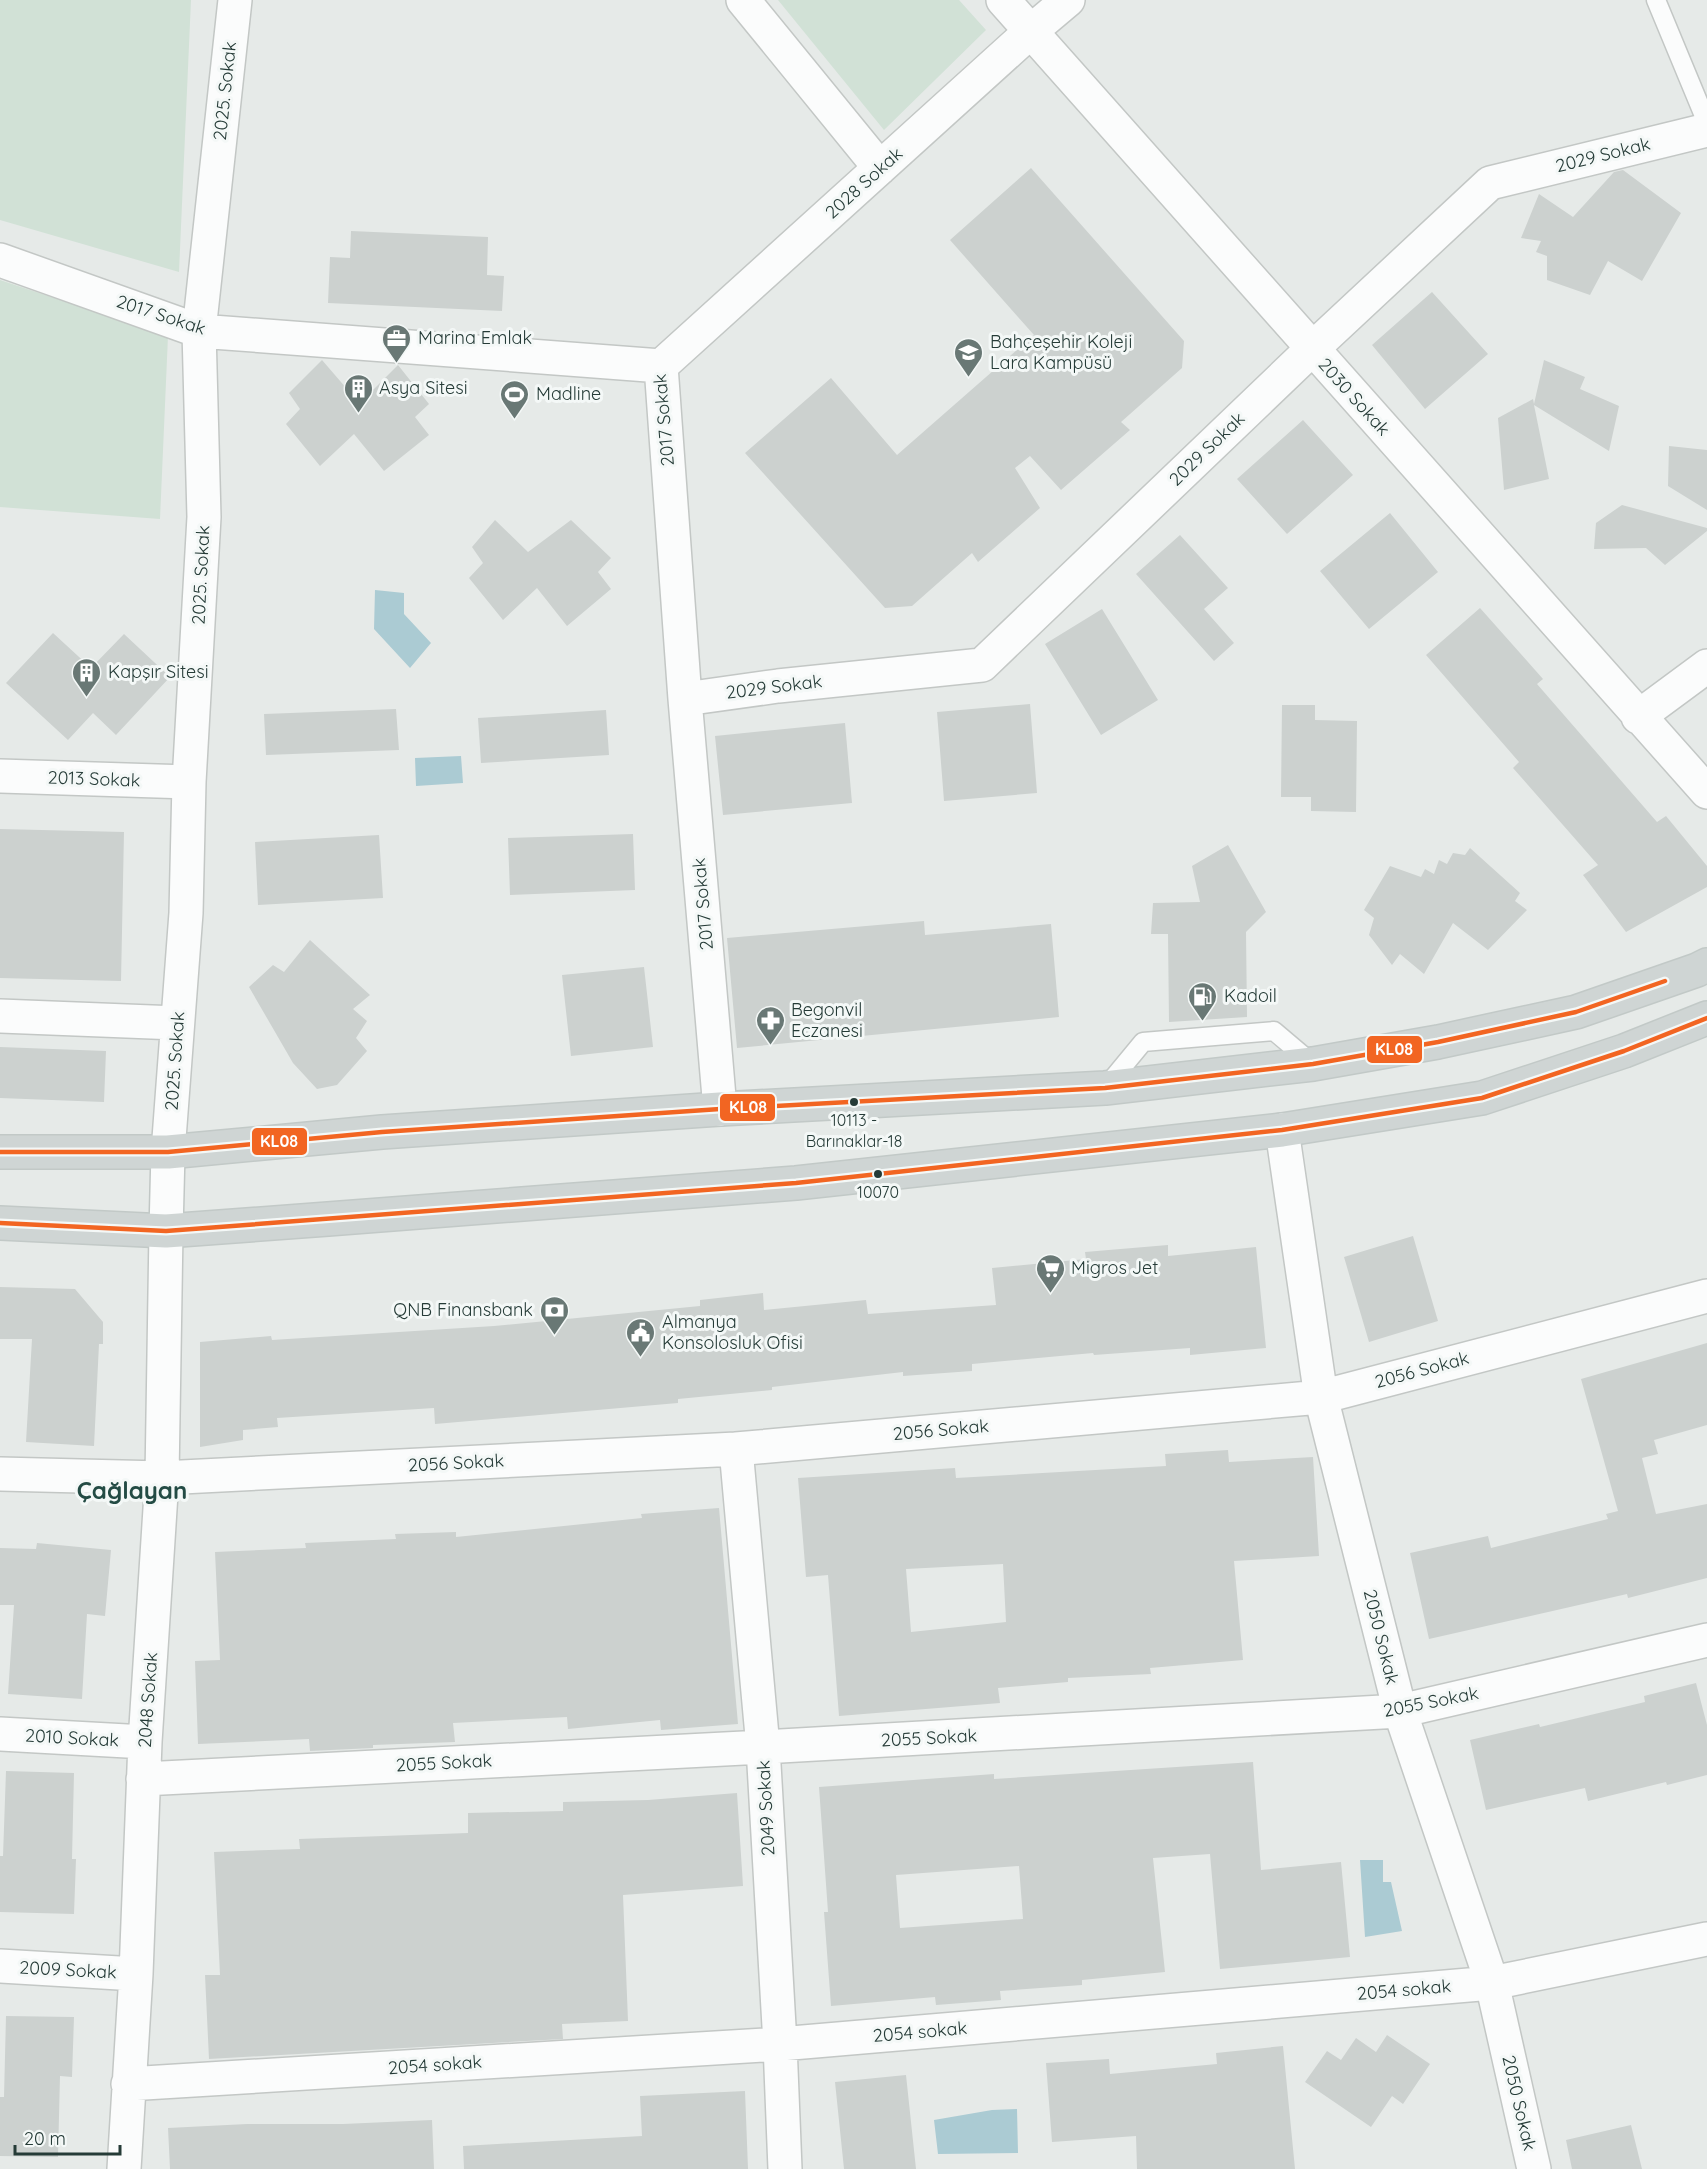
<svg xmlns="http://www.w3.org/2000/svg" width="1707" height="2169" viewBox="0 0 1707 2169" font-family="Quicksand,sans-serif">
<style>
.green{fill:#d1e1d6}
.water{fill:#abcbd3}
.building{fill:#ccd1cf;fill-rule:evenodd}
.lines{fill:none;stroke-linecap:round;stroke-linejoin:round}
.lane-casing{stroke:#c3c7c5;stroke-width:21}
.street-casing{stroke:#c3c7c5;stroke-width:36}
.secondary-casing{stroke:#c1c7c5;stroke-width:36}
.primary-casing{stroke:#c2c9c7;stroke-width:36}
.lane{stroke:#fbfcfc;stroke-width:18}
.street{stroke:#fbfcfc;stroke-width:33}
.secondary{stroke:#fbfcfc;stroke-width:33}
.primary{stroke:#cfd5d4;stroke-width:33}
.bus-1-casing{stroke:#f4f8f7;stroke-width:9}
.bus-1{stroke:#f26522;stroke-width:4.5}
.bus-dot{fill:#253b37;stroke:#f4f8f7;stroke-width:2}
.labels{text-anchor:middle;stroke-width:6;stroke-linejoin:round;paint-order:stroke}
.bus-label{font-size:16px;fill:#253b37;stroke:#f4f8f7}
.street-label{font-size:18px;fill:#253b37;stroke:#f4f8f7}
.poi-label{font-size:18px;fill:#253b37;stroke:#f4f8f7;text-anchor:start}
.district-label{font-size:24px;font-weight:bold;fill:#234b44;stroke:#f4f8f7}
.line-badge{stroke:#f4f8f7;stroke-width:2}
.badge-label{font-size:16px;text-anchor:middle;font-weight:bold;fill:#fff}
</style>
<rect width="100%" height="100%" fill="#e6eae8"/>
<!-- green -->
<path class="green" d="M 0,0 L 191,0 L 179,272 L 0,220 Z
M 778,0 L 959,0 L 986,30 L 884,130 Z
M 0,280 L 168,336 L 160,519 L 0,507 Z"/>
<!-- water -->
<path class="water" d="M 375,590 L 404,593 L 404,614 L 431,643 L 410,668 L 374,629 Z
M 461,756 L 463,783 L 416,786 L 415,758 Z
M 1360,1860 L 1383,1860 L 1383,1882 L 1391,1882 L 1402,1931 L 1365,1937 Z
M 1017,2109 L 1018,2153 L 938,2154 L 934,2120 L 992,2110 Z"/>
<!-- building -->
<path class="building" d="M 1031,168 L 1184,341 L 1182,368 L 1121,422 L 1130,430 L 1061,490 L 1030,456 L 1015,468 L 1040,508 L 978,562 L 972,553 L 912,606 L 885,608 L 745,453 L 831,378 L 897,455 L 1034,335 L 950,240 Z
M 1623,170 L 1681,213 L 1642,281 L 1608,261 L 1590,295 L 1547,280 L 1547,256 L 1536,252 L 1541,241 L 1521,238 L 1539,194 L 1573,217 L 1614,172 Z
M 351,231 L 488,237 L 487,275 L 504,276 L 502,311 L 328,303 L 330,257 L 350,258 Z
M 1432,292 L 1488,354 L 1425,409 L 1372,345 Z
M 322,360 L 347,389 L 374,389 L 398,365 L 429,404 L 415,417 L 429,435 L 384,471 L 354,434 L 320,466 L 286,424 L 300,409 L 289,393 Z
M 1544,360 L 1585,377 L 1580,389 L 1619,406 L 1609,451 L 1534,405 L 1549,479 L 1504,490 L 1498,418 L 1533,399 L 1534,404 Z
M 1303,420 L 1353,475 L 1287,534 L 1237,479 Z
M 1669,446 L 1707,450 L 1707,510 L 1668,486 Z
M 1622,505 L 1707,528 L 1707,531 L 1665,565 L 1646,548 L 1594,549 L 1596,523 Z
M 1390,513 L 1438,572 L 1369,629 L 1320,571 Z
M 495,520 L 528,552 L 571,520 L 611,558 L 598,572 L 611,589 L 567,626 L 537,588 L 503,620 L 469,578 L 483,563 L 472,547 Z
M 1180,535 L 1228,588 L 1204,609 L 1234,643 L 1214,661 L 1136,574 Z
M 1480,608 L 1543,679 L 1537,684 L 1657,822 L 1666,816 L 1707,866 L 1707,887 L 1626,932 L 1583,875 L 1598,865 L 1513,768 L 1519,762 L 1426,655 Z
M 1102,609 L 1158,700 L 1101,735 L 1045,644 Z
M 53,633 L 91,668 L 124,634 L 170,677 L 116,735 L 93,713 L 68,740 L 6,683 Z
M 1030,704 L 1037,793 L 944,801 L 937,712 Z
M 1282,705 L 1315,705 L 1315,720 L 1357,721 L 1356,812 L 1311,811 L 1311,797 L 1281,797 Z
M 396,709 L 399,750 L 266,755 L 264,714 Z
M 606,710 L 609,755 L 481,763 L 478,718 Z
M 845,723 L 852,803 L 723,815 L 715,736 Z
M 0,829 L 124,832 L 121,981 L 0,978 Z
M 633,834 L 635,890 L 510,895 L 508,838 Z
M 379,835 L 383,898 L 258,905 L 255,842 Z
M 1228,845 L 1266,912 L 1246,932 L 1247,1017 L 1169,1022 L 1168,934 L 1151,934 L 1153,903 L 1200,902 L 1192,866 Z
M 1470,848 L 1520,893 L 1515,901 L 1527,910 L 1488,950 L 1453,923 L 1424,974 L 1400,954 L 1392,965 L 1369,935 L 1374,918 L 1364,910 L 1390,866 L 1421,877 L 1425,869 L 1434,874 L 1439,860 L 1447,864 L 1453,853 L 1465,855 Z
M 924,921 L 925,935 L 1051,924 L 1059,1017 L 737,1048 L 727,938 Z
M 310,940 L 370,995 L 353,1009 L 367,1021 L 356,1038 L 367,1051 L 337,1085 L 317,1089 L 293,1063 L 249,987 L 273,965 L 284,972 Z
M 644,967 L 653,1047 L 571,1056 L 562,975 Z
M 0,1047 L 106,1051 L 104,1102 L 0,1098 Z
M 1413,1236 L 1438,1321 L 1369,1342 L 1344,1257 Z
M 1168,1245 L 1168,1256 L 1256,1247 L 1266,1348 L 1190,1355 L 1190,1348 L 1094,1355 L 1093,1353 L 972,1364 L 972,1371 L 903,1376 L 903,1372 L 772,1387 L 772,1390 L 678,1399 L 678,1403 L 435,1424 L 434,1408 L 277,1418 L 278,1427 L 243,1430 L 243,1440 L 200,1447 L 200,1342 L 271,1336 L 272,1340 L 494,1326 L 700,1306 L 700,1300 L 763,1293 L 764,1310 L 866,1300 L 868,1314 L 996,1305 L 992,1268 L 1086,1259 L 1085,1252 Z
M 0,1287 L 75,1289 L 103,1322 L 103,1344 L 99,1344 L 94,1446 L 26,1442 L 32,1339 L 0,1339 Z
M 1707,1343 L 1707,1425 L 1654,1440 L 1658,1454 L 1642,1458 L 1656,1514 L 1707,1504 L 1707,1578 L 1628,1598 L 1627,1594 L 1429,1639 L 1410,1553 L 1488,1536 L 1491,1548 L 1608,1519 L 1606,1514 L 1618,1511 L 1581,1379 Z
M 1228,1450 L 1229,1462 L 1313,1457 L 1319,1556 L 1234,1561 L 1243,1660 L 1150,1668 L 1151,1674 L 1068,1678 L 1068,1682 L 998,1688 L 1000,1703 L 839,1716 L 828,1575 L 806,1577 L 798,1478 L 955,1468 L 956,1478 L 1166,1466 L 1165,1454 ZM 1003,1564 L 1006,1622 L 911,1632 L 906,1569 Z
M 719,1508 L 738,1724 L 661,1730 L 660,1720 L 568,1729 L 567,1717 L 453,1723 L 455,1742 L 373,1745 L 373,1748 L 310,1751 L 309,1739 L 198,1744 L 195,1661 L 220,1660 L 215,1552 L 306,1548 L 305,1543 L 396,1539 L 395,1534 L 456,1532 L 456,1537 L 642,1518 L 641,1514 Z
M 37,1543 L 111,1550 L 105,1616 L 87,1614 L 82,1699 L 8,1694 L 14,1605 L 0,1605 L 0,1548 L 36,1549 Z
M 1696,1683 L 1707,1725 L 1707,1775 L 1667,1785 L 1666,1782 L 1588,1801 L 1585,1788 L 1486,1810 L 1470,1740 L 1539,1724 L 1540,1727 L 1645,1702 L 1644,1696 Z
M 1253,1762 L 1261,1870 L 1341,1862 L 1350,1957 L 1220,1969 L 1210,1854 L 1153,1858 L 1165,1972 L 1082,1980 L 1082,1985 L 1000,1991 L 1001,2000 L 936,2005 L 935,1997 L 831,2006 L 824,1912 L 828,1912 L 819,1787 L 994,1774 L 994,1779 ZM 1019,1866 L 1023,1919 L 900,1928 L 896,1875 Z
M 6,1771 L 74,1773 L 72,1859 L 76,1859 L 74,1914 L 0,1912 L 0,1856 L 3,1856 Z
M 737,1793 L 743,1886 L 623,1895 L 628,2021 L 562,2024 L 563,2039 L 209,2059 L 205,1975 L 220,1975 L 214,1852 L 300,1849 L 299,1839 L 468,1833 L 468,1813 L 563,1811 L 563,1802 L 648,1800 Z
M 6,2016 L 74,2017 L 72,2077 L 60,2076 L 58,2157 L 0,2156 L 0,2097 L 4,2097 Z
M 1387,2035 L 1430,2064 L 1403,2104 L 1392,2096 L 1371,2127 L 1305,2082 L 1327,2051 L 1341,2060 L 1356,2038 L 1376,2052 Z
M 1283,2046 L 1295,2169 L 1137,2169 L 1136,2136 L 1052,2142 L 1046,2063 L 1109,2059 L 1110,2074 L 1217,2064 L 1216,2053 Z
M 906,2075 L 916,2169 L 844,2169 L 835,2082 Z
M 745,2091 L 748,2169 L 464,2169 L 463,2146 L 642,2136 L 640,2096 Z
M 432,2120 L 434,2169 L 170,2169 L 168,2128 L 247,2124 L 343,2124 Z
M 1631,2125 L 1642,2169 L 1572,2169 L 1566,2140 Z"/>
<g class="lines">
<defs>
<path id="lane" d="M 1656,0 L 1707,123
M 1105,1088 L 1143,1042 L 1274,1031 L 1313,1064"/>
<path id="street" d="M 743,0 L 880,168
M 1003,0 L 1707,792
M 0,260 L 199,331 L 661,366 L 685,699 L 720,1109
M 661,366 L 1030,32 L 1068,0
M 685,699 L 778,686 L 982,665 L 1312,349 L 1490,183 L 1707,130
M 1638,717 L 1707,666
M 0,776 L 189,782
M 0,1016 L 177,1023
M 1282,1130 L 1321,1397 L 1400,1711 L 1492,1983 L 1534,2169
M 168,1152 L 186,913 L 189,782 L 204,517 L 199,331 L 235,0
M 736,1449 L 763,1747 L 780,2044 L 785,2169
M 0,1474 L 162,1478 L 736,1449 L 1321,1397 L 1707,1296
M 0,1734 L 145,1742
M 143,1779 L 763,1747 L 1400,1711 L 1707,1640
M 0,1966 L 136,1974
M 128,2084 L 780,2044 L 1492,1983 L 1707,1939
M 124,2169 L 136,1974 L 145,1742 L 162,1478 L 166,1231"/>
<path id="secondary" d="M 166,1231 L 168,1152"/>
<path id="primary" d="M 0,1152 L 168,1152 L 382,1132 L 720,1109 L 1105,1088 L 1313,1064 L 1438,1042 L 1576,1012 L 1697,970 L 1707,965
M 0,1223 L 166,1231 L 328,1219 L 796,1183 L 1282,1130 L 1482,1098 L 1624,1051 L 1707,1018"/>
</defs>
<!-- lane casing -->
<use href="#lane" class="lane-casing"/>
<!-- street casing -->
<use href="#street" class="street-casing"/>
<!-- secondary casing -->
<use href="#secondary" class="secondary-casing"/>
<!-- primary casing -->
<use href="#primary" class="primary-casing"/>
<!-- lane -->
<use href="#lane" class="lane"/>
<!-- street -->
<use href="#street" class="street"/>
<!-- secondary -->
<use href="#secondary" class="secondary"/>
<!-- primary -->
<use href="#primary" class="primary"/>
<defs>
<path id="bus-1" d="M 0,1152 L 168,1152 L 382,1132 L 720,1109 L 1105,1088 L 1313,1064 L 1438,1042 L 1576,1012 L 1665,981
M 0,1223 L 166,1231 L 796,1183 L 1282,1130 L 1482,1098 L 1624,1051 L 1707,1018"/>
</defs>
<!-- bus-1 casing -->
<use href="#bus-1" class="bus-1-casing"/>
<!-- bus-1 -->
<use href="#bus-1" class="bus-1"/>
</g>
<!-- icons -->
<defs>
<symbol id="office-pin" viewBox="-11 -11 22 30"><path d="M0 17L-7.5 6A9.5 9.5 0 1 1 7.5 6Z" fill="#697875" stroke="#f4f8f7"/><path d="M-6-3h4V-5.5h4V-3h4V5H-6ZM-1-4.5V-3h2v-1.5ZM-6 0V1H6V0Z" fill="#fff"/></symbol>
<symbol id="school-pin" viewBox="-11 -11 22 30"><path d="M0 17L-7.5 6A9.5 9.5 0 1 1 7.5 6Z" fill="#697875" stroke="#f4f8f7"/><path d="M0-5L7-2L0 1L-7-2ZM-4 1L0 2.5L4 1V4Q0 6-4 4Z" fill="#fff"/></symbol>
<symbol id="building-pin" viewBox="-11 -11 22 30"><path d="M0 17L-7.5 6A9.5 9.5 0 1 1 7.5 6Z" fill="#697875" stroke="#f4f8f7"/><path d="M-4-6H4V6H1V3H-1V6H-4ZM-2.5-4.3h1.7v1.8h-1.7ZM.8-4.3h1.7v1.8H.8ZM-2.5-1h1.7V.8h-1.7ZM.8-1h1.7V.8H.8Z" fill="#fff"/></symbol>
<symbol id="stadium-pin" viewBox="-11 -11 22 30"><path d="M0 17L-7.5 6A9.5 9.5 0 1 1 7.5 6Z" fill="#697875" stroke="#f4f8f7"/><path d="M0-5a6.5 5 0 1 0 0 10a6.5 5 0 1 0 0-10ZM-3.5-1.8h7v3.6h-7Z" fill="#fff"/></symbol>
<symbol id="fuel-pin" viewBox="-11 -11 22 30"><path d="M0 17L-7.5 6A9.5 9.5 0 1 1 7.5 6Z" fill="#697875" stroke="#f4f8f7"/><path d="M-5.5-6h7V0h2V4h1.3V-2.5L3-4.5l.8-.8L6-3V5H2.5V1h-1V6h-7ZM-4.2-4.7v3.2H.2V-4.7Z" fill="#fff"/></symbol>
<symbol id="pharmacy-pin" viewBox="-11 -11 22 30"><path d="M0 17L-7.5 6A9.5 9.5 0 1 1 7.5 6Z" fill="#697875" stroke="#f4f8f7"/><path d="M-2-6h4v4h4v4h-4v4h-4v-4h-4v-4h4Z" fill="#fff"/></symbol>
<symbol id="supermarket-pin" viewBox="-11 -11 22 30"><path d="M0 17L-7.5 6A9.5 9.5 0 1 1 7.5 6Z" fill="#697875" stroke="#f4f8f7"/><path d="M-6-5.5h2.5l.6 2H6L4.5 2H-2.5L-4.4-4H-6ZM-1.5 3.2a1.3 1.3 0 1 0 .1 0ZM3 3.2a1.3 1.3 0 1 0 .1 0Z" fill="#fff"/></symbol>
<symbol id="bank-pin" viewBox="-11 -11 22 30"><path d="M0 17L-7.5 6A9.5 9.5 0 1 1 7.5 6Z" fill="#697875" stroke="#f4f8f7"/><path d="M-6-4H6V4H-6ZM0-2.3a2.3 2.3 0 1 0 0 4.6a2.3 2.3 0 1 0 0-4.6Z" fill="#fff"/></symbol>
<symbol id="civic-pin" viewBox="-11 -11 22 30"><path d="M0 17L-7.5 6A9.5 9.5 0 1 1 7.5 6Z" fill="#697875" stroke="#f4f8f7"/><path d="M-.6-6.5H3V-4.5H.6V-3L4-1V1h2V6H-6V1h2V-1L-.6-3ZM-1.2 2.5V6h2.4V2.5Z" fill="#fff"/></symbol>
</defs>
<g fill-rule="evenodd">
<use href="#office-pin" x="380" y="322" width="33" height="45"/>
<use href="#school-pin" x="952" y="336" width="33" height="45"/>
<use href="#building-pin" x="342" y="372" width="33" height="45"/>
<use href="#stadium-pin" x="498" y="378" width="33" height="45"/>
<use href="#building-pin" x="70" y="656" width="33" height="45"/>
<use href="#fuel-pin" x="1186" y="980" width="33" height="45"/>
<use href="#pharmacy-pin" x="754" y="1004" width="33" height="45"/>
<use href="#supermarket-pin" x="1034" y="1252" width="33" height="45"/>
<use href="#bank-pin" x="538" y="1294" width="33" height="45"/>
<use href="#civic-pin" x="624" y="1316" width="33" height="45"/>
</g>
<!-- markers -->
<g class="bus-dot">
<circle cx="854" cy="1102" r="5"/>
<circle cx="878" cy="1174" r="5"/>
</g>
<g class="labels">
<!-- bus labels -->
<g class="bus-label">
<text x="854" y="1126">10113 -<tspan x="854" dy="21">Barınaklar-18</tspan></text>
<text x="878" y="1198">10070</text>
</g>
<!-- street labels -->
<g class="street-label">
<text transform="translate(225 91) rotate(-84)" y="6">2025. Sokak</text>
<text transform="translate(1603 155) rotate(-14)" y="6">2029 Sokak</text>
<text transform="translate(864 183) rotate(-42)" y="6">2028 Sokak</text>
<text transform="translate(161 315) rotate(18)" y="6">2017 Sokak</text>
<text transform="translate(1354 397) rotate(48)" y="6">2030 Sokak</text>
<text transform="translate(664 420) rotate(-95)" y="6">2017 Sokak</text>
<text transform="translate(1207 449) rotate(-44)" y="6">2029 Sokak</text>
<text transform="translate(201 575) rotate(-87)" y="6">2025. Sokak</text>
<text transform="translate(774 687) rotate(-7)" y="6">2029 Sokak</text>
<text transform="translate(94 779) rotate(2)" y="6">2013 Sokak</text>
<text transform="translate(703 904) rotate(-95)" y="6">2017 Sokak</text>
<text transform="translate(175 1061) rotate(-86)" y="6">2025. Sokak</text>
<text transform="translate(1422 1370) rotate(-15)" y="6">2056 Sokak</text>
<text transform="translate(941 1430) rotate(-5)" y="6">2056 Sokak</text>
<text transform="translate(456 1463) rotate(-3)" y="6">2056 Sokak</text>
<text transform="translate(1381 1637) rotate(76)" y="6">2050 Sokak</text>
<text transform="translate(148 1700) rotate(-86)" y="6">2048 Sokak</text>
<text transform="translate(1431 1702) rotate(-11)" y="6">2055 Sokak</text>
<text transform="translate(72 1738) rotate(3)" y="6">2010 Sokak</text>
<text transform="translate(929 1738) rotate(-3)" y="6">2055 Sokak</text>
<text transform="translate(444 1763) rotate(-3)" y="6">2055 Sokak</text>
<text transform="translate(766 1808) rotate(-93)" y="6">2049 Sokak</text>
<text transform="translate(68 1970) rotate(3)" y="6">2009 Sokak</text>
<text transform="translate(1404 1990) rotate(-5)" y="6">2054 sokak</text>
<text transform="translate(920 2032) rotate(-5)" y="6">2054 sokak</text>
<text transform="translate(435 2065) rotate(-4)" y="6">2054 sokak</text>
<text transform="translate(1519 2103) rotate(77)" y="6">2050 Sokak</text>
</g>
<!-- poi labels -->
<g class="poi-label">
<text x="418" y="344">Marina Emlak</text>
<text x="990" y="348">Bahçeşehir Koleji<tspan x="990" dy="21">Lara Kampüsü</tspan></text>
<text x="379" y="394">Asya Sitesi</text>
<text x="536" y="400">Madline</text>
<text x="108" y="678">Kapşır Sitesi</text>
<text x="1224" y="1002">Kadoil</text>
<text x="791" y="1016">Begonvil<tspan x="791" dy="21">Eczanesi</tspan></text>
<text x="1071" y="1274">Migros Jet</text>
<text x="533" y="1316" text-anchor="end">QNB Finansbank</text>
<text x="662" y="1328">Almanya<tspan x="662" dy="21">Konsolosluk Ofisi</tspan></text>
</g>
<!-- district labels -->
<g class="district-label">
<text x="132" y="1499">Çağlayan</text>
</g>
</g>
<g class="line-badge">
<rect x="1366" y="1035" width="57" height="29" rx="6" fill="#f26522"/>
<rect x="719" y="1093" width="57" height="29" rx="6" fill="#f26522"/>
<rect x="251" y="1127" width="57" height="29" rx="6" fill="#f26522"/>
</g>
<g class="badge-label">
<text x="1394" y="1055">KL08</text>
<text x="748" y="1113">KL08</text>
<text x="279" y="1147">KL08</text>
</g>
<!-- scale -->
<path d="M15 2145v9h105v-9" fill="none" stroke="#253b37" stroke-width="3"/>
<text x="24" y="2145" font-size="18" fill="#253b37" stroke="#f4f8f7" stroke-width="4.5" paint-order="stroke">20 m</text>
</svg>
